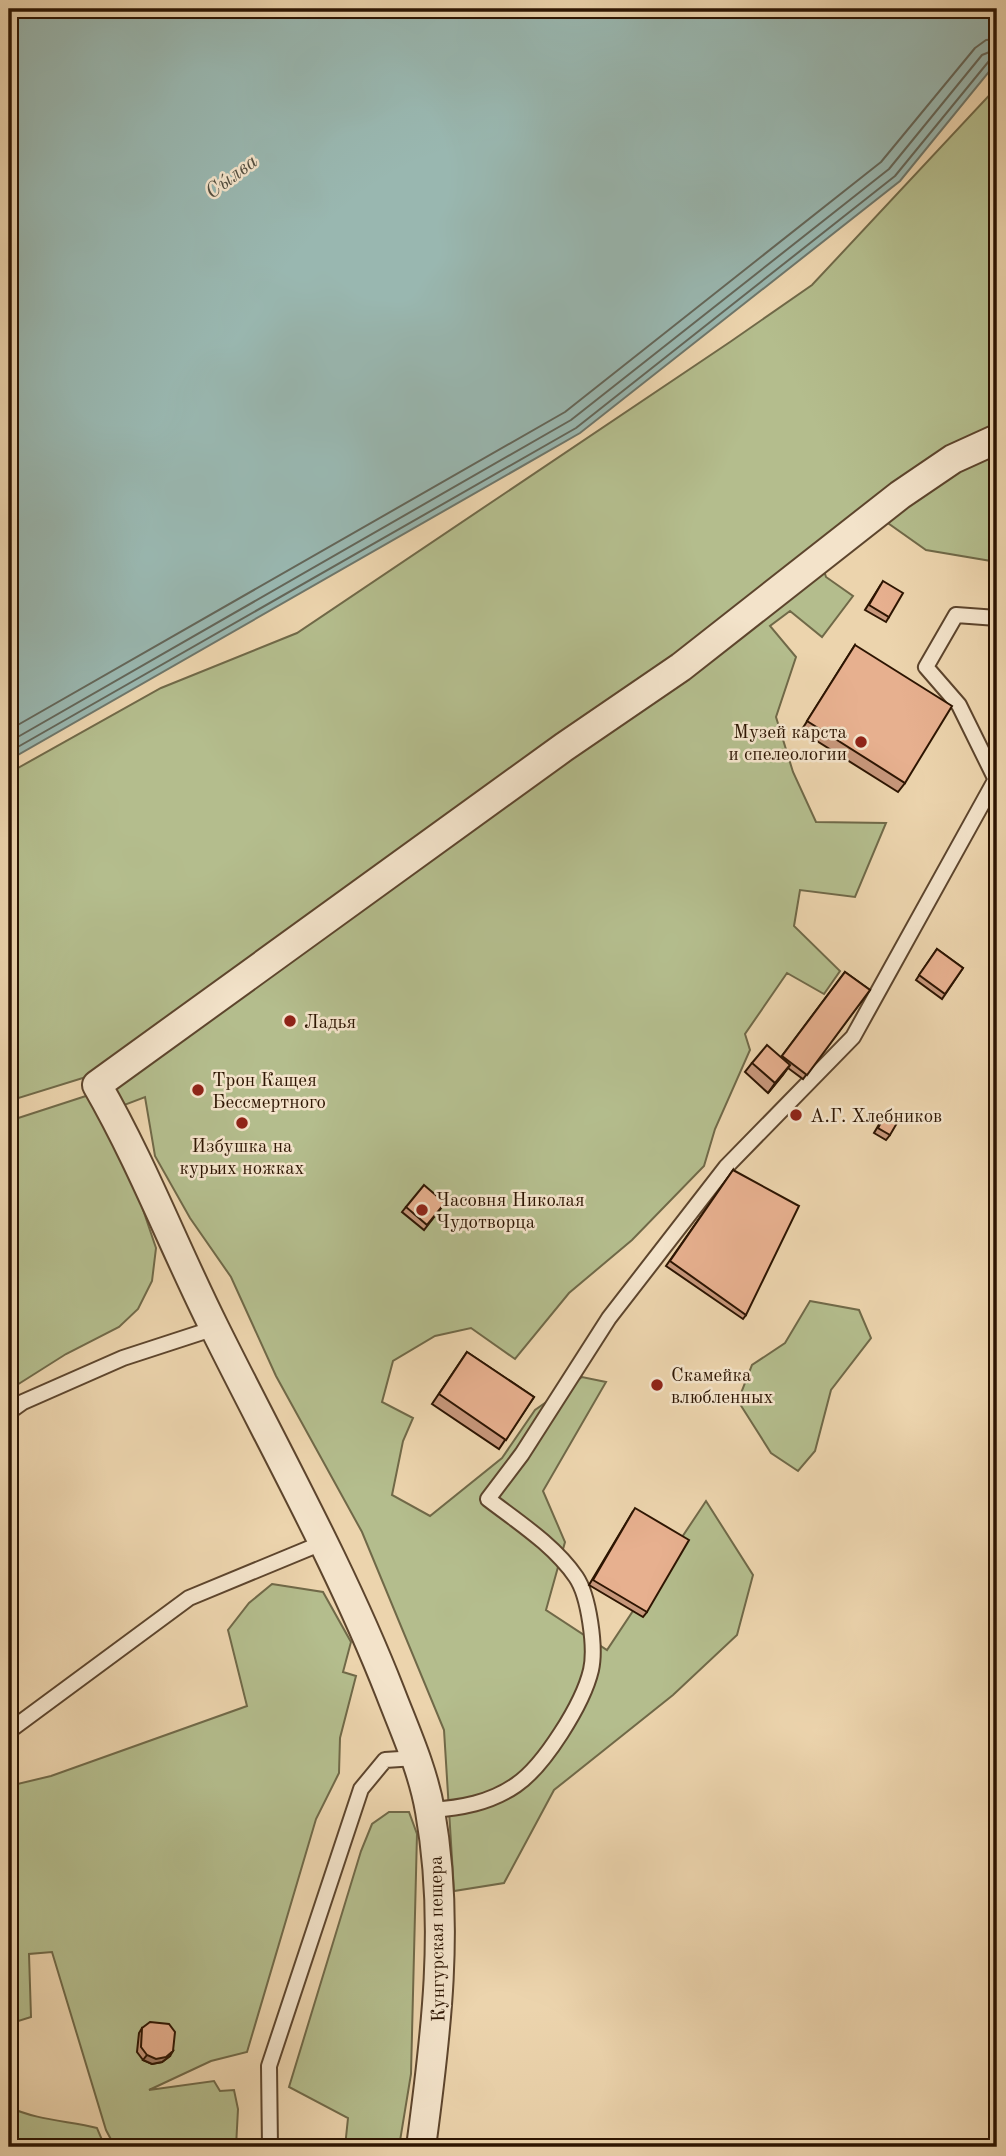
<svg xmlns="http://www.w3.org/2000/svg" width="1006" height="2156" viewBox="0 0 1006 2156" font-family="'Old Standard TT',serif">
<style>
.green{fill:#b4bd8d;stroke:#706948;stroke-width:2}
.water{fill:#99b7b0;stroke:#6e766a;stroke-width:2}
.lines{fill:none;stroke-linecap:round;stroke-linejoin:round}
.shore{stroke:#636659;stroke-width:2}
.service-casing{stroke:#5d452d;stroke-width:18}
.minor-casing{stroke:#5d452d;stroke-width:32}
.service{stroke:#f3e3ca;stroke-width:14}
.minor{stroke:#f3e3ca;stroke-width:28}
.wall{fill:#c7977b;stroke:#2d1502;stroke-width:2}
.shaded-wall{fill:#a27b64;stroke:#2d1502;stroke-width:2}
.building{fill:#e7b08f;stroke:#2d1502;stroke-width:2}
.poi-dot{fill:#8f2418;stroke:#f3e3ca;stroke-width:2.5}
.labels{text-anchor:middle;stroke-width:5;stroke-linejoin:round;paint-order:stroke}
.poi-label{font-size:19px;fill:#2d1502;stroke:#f3e3ca;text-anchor:start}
.street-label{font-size:19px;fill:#2d1502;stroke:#f3e3ca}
.water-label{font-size:21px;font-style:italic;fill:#534e3f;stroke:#f3e3ca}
</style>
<rect width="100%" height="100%" fill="#ecd4ad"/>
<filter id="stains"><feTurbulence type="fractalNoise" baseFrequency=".00286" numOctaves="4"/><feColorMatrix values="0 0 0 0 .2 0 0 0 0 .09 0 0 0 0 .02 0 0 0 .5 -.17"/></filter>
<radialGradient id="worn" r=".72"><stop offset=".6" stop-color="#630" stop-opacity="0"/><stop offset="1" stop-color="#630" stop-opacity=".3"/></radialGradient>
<!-- green -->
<path class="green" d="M 997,87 L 997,562 L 926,550 L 875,514 L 820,558 L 826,577 L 853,596 L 822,637 L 790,611 L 770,626 L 796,657 L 776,717 L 793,772 L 816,822 L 886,823 L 855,897 L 800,890 L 794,926 L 840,971 L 824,994 L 787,973 L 745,1034 L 750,1050 L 715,1129 L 704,1166 L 632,1240 L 569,1293 L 515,1359 L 471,1328 L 435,1336 L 393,1361 L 382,1402 L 413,1418 L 403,1441 L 392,1495 L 430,1516 L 502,1458 L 535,1410 L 582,1377 L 606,1382 L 543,1491 L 565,1542 L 546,1610 L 607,1650 L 706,1501 L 753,1575 L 737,1635 L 673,1695 L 554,1790 L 504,1883 L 454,1891 L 444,1730 L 362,1532 L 276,1376 L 231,1277 L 190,1218 L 155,1156 L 145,1097 L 103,1113 L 111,1115 L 156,1248 L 152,1281 L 138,1309 L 119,1327 L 66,1354 L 9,1390 L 9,1121 L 89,1095 L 98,1108 L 86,1077 L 9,1101 L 9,773 L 161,688 L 297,633 L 730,342 L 812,285 Z
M 810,1301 L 859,1310 L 871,1338 L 831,1390 L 815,1451 L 798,1471 L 771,1453 L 738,1401 L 752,1365 L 785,1343 Z
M 272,1584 L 323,1592 L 351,1642 L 343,1672 L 356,1676 L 340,1738 L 339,1773 L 316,1819 L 247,2052 L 211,2061 L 149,2090 L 214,2081 L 220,2091 L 234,2090 L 238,2109 L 236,2147 L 115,2147 L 106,2130 L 52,1952 L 29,1954 L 31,2017 L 9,2024 L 9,1786 L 51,1776 L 247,1706 L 228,1630 L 249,1603 Z
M 389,1812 L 409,1812 L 417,1834 L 411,2074 L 399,2147 L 345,2147 L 348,2118 L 289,2087 L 361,1851 L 372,1824 Z
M 9,2107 C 36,2120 68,2121 97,2128 L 105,2147 L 9,2147 Z"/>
<!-- water -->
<path class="water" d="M 9,9 L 997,9 L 997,62 L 900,181 L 580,433 L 9,760 Z"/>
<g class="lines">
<!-- shore -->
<path class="shore" d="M 9,730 L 565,412 L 881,162 L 975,48 L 986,40 L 997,39
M 9,742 L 571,420 L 889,169 L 982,55 L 997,49
M 9,752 L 576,428 L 895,176 L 989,61 L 997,58"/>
<defs>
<path id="service" d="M 996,780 L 959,705 L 926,667 L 956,615 L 997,618
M 9,1412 L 23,1402 L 123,1358 L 215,1328
M 9,1731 L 189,1598 L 322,1543
M 430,1810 C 461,1808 490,1803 516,1785 C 544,1766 583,1704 591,1670 C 596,1648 589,1596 576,1577 C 554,1545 518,1522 488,1499 L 522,1454 L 609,1318 L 726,1167 L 853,1037 L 997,777
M 270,2147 L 269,2066 L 361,1789 L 385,1760 L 416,1758"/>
<path id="minor" d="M 421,2147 C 436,2036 450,1923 430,1811 C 423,1770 405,1731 390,1692 C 341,1567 274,1448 214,1327 C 174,1247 142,1163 97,1085 L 564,747 L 681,667 L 900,495 L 953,459 L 997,439"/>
</defs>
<!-- service casing -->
<use href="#service" class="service-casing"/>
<!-- minor casing -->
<use href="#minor" class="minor-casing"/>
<!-- service -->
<use href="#service" class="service"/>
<!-- minor -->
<use href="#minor" class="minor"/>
</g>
<!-- wall -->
<path class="wall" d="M 880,586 L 889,617 L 886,622 L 865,610 Z
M 855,645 L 905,783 L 898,792 L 801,731 Z
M 937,949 L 963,968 L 942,999 L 916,980 Z
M 845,972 L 870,990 L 803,1079 L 788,1068 L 768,1093 L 745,1072 L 752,1063 L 781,1057 Z
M 887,1111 L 890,1135 L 886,1140 L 874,1133 Z
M 733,1170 L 746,1315 L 743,1319 L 666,1266 Z
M 445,1203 L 424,1230 L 402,1212 L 406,1207 Z
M 467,1352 L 534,1397 L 499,1449 L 432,1404 Z
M 632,1513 L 647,1612 L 643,1617 L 589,1585 Z
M 142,2028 L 170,2056 L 162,2062 L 152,2064 L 143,2060 L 137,2052 L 139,2033 Z"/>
<!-- shaded-wall -->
<path class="shaded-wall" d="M 790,1065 L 783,1075 L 768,1093 L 775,1083 Z
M 173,2051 L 170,2056 L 162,2062 L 152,2064 L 143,2060 L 147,2055 Z"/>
<!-- building -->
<path class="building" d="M 883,581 L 903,593 L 889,617 L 869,605 Z
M 855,645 L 952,706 L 905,783 L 807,721 Z
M 937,949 L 963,968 L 945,994 L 919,975 Z
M 845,972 L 870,990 L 807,1075 L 782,1056 Z
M 767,1045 L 790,1065 L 775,1083 L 752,1063 Z
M 887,1111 L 900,1118 L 890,1135 L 878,1128 Z
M 733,1170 L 799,1206 L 746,1315 L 670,1261 Z
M 424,1185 L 445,1203 L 427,1225 L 406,1207 Z
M 467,1352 L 534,1397 L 506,1440 L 439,1394 Z
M 635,1508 L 689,1540 L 647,1612 L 593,1580 Z
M 150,2022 L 169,2024 L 175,2032 L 173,2051 L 166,2057 L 156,2059 L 147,2055 L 141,2047 L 142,2028 Z"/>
<!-- markers -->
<g class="poi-dot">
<circle cx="861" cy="742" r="7"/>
<circle cx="290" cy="1021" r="7"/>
<circle cx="198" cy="1090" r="7"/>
<circle cx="796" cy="1115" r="7"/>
<circle cx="242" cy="1123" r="7"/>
<circle cx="422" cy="1210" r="7"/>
<circle cx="657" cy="1385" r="7"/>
</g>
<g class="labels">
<!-- poi labels -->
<g class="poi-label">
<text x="847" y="738" text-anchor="end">Музей карста<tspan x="847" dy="22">и спелеологии</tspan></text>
<text x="304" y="1028">Ладья</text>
<text x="212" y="1086">Трон Кащея<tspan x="212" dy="22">Бессмертного</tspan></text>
<text x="810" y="1122">А.Г. Хлебников</text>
<text x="242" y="1152" text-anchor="middle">Избушка на<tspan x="242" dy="22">курьих ножках</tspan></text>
<text x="436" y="1206">Часовня Николая<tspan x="436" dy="22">Чудотворца</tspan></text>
<text x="671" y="1381">Скамейка<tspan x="671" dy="22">влюбленных</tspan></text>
</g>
<!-- street labels -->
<g class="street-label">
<text transform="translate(436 1939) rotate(-91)" y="7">Кунгурская пещера</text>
</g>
<!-- water labels -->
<g class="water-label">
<text transform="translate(231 176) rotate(-37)" y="7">Сы́лва</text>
</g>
</g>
<!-- margin -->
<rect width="1006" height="2156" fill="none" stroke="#ecd4ad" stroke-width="35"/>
<rect x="10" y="10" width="985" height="2135" fill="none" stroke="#2d1502" stroke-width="3.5"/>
<rect x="18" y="18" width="971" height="2121" fill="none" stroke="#2d1502" stroke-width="2"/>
<rect width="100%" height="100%" filter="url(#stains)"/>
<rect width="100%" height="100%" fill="url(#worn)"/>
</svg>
